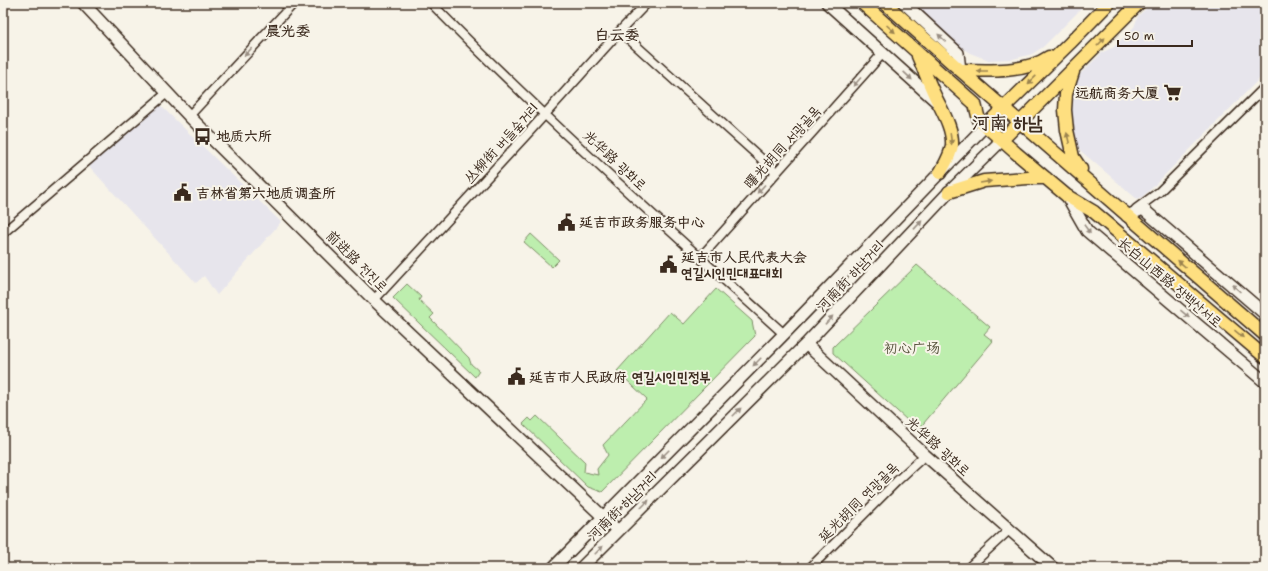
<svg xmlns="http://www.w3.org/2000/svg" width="1268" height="571" viewBox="0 0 1268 571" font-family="'Shantell Sans','LXGW WenKai TC','Poor Story',sans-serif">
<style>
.built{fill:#e7e5ec}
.green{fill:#bdeeae;stroke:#7c8c66}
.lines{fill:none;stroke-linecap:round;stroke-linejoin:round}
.street-casing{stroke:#3b2a1e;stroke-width:11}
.secondary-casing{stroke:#3b2a1e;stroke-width:14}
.primary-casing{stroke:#3b2a1e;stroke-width:15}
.street{stroke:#f7f3e8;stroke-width:8}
.secondary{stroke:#f7f3e8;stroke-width:11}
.primary{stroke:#fedf80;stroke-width:12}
.oneway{fill:#9c844f}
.oneway2{fill:#998e83}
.labels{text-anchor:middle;stroke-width:4;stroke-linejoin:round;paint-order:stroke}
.poi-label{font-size:14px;font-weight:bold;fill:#3b2a1e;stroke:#f7f3e8;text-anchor:start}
.street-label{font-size:14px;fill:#3b2a1e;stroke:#f7f3e8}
.park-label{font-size:14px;fill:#55513b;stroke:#f7f3e8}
.neighbourhood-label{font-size:15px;font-weight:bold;fill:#3b2a1e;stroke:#f7f3e8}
.district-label{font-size:18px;font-weight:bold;fill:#3b2a1e;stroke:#f7f3e8}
</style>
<rect width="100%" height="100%" fill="#f7f3e8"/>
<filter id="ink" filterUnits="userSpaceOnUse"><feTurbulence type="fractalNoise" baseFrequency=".025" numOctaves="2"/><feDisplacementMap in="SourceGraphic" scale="8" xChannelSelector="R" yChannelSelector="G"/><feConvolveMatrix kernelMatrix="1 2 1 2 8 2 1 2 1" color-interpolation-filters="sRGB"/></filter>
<g filter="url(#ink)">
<!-- built -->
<path class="built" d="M 910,3 L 1087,3 L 1043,47 L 1032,54 L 1013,59 L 988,60 L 970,53 L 959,46 Z
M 1152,3 L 1265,3 L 1265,73 L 1151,189 L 1142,197 L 1137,199 L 1082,152 L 1076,145 L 1073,133 L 1070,100 L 1072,91 L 1078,76 L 1103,52 L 1114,47 L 1134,27 L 1138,16 Z
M 158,103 L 281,222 L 217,295 L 204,276 L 196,283 L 87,164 Z"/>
<!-- green -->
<path class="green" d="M 531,234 L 559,260 L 552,267 L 524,242 Z
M 917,265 L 990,327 L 984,334 L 993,341 L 918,430 L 833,353 L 833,347 Z
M 407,284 L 421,297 L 419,300 L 434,314 L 430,318 L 469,358 L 471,364 L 479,371 L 475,377 L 393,298 Z
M 716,289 L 752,321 L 755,336 L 602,492 L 588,487 L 523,424 L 529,418 L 532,421 L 537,416 L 585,462 L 584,472 L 598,475 L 597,469 L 608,455 L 603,445 L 647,399 L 617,371 L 670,312 L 684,324 Z"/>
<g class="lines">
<defs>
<path id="street" d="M 431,3 C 544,118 665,226 784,334
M 620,31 L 776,172
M 189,116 L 294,3
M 1136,209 L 1159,192 L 1265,87
M 3,233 L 168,92
M 700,258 L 883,53
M 374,300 L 529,132 L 620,31 L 647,3
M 810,568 L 897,481 L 925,455
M 968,568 L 1009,530"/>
<path id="secondary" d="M 83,3 L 189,116 L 374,300 L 618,531
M 827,3 L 938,103
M 904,3 L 958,53 L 960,70
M 1067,196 L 1087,231 L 1265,382
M 1127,216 L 1143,209 L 1265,314
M 806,344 L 925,455 L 1053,568
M 553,568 L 784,334 L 986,125
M 581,568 L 806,344 L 949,192 L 1002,140"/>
<path id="primary" d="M 862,3 L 975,104 L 979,120 L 1016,153 L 1067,196 L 1094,212 L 1265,357
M 885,3 L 960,70 L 1265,335
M 918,56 C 925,72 931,89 939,104 C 945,116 953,131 952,145 C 951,155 945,164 940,173
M 960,70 C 987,71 1026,73 1049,57
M 1073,72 L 1066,94 L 1065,110 L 1067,130 L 1073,157 L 1081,169
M 986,125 L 1070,43 L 1109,3
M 1002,140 L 1139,3
M 949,192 L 984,181 L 1028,178 L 1046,178"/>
</defs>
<!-- street casing -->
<use href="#street" class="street-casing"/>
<!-- secondary casing -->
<use href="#secondary" class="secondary-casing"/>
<!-- primary casing -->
<use href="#primary" class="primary-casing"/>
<!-- street -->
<use href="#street" class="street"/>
<!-- secondary -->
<use href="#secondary" class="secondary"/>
<!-- primary -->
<use href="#primary" class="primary"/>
</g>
<!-- one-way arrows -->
<defs><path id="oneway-solid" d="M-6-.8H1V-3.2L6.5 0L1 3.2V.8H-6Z"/></defs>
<g class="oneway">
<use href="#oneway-solid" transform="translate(891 29) rotate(42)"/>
<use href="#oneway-solid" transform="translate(1101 42) rotate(-46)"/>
<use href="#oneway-solid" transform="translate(982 71) rotate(180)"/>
<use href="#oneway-solid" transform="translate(1032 80) rotate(136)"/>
<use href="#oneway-solid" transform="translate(1068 138) rotate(-103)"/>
<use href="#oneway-solid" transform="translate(951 139) rotate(83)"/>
<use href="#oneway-solid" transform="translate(986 182) rotate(-9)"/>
<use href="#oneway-solid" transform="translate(1182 264) rotate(-139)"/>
<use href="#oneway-solid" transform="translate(1239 334) rotate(40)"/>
</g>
<g class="oneway2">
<use href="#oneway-solid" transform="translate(942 38) rotate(-137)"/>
<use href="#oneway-solid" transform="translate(248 52) rotate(133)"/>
<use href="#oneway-solid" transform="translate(908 76) rotate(43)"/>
<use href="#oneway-solid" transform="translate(857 82) rotate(132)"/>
<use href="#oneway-solid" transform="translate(761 189) rotate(132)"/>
<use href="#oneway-solid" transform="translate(918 225) rotate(-47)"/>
<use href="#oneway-solid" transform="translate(1087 229) rotate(54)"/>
<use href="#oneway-solid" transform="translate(1236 288) rotate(-138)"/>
<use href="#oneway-solid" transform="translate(1185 314) rotate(40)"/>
<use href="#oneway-solid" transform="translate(829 320) rotate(-47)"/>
<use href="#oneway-solid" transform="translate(757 362) rotate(135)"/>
<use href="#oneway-solid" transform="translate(737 412) rotate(-45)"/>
<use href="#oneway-solid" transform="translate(665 454) rotate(135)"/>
<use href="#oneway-solid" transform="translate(645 504) rotate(-45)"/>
<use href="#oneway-solid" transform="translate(599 550) rotate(-45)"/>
</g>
</g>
<!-- icons -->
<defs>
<symbol id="supermarket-bare" viewBox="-9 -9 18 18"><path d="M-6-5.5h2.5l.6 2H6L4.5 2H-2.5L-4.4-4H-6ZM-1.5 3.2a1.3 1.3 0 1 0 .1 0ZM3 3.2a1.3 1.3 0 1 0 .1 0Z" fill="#3b2a1e" stroke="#f7f3e8" stroke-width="2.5" paint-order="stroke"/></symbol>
<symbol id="bus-bare" viewBox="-9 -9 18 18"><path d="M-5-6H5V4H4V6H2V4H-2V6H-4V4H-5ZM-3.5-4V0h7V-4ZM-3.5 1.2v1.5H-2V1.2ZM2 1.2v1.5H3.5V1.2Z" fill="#3b2a1e" stroke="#f7f3e8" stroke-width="2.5" paint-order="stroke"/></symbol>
<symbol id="civic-bare" viewBox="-9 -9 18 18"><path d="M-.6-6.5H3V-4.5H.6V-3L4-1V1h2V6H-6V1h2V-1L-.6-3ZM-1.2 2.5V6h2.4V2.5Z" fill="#3b2a1e" stroke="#f7f3e8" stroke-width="2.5" paint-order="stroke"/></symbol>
</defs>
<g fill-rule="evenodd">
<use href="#supermarket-bare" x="1160" y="80" width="25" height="25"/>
<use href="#bus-bare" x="190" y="124" width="25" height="25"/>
<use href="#civic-bare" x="170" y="180" width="25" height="25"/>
<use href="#civic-bare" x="554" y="210" width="25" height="25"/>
<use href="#civic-bare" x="656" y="252" width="25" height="25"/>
<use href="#civic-bare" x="504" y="364" width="25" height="25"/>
</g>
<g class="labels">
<!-- poi labels -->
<g class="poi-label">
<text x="1159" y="98" text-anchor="end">远航商务大厦</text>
<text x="216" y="141">地质六所</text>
<text x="196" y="198">吉林省第六地质调查所</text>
<text x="579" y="227">延吉市政务服务中心</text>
<text x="681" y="262">延吉市人民代表大会<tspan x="681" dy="16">연길시인민대표대회</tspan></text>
<text x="529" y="382">延吉市人民政府 연길시인민정부</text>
</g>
<!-- street labels -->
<g class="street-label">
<text transform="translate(501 143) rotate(-48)" y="5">丛柳街 버들숲거리</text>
<text transform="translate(782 147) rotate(-48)" y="5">曙光胡同 서광골목</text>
<text transform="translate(615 160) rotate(43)" y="5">光华路 광화로</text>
<text transform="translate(357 261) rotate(45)" y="5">前进路 전진로</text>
<text transform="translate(850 276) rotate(-47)" y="5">河南街 하남거리</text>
<text transform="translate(1170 282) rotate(40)" y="5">长白山西路 장백산서로</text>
<text transform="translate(938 446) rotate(42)" y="5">光华路 광화로</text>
<text transform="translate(858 502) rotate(-45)" y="5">延光胡同 연광골목</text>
<text transform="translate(622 506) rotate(-45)" y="5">河南街 하남거리</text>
</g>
<!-- park labels -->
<g class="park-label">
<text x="912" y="353">初心广场</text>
</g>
<!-- neighbourhood labels -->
<g class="neighbourhood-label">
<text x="288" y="36">晨光委</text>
<text x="617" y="40">白云委</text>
</g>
<!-- district labels -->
<g class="district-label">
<text x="1007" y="129">河南 하남</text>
</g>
</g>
<!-- margin -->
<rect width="1268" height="571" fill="none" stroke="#f7f3e8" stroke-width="16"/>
<rect x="8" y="8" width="1252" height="555" fill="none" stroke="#3b2a1e" stroke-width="1.5" filter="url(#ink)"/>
<!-- scale -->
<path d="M1118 40v6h74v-6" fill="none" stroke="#3b2a1e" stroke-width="2"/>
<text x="1124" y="40" font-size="12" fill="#3b2a1e" stroke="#f7f3e8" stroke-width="3" paint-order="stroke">50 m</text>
</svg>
